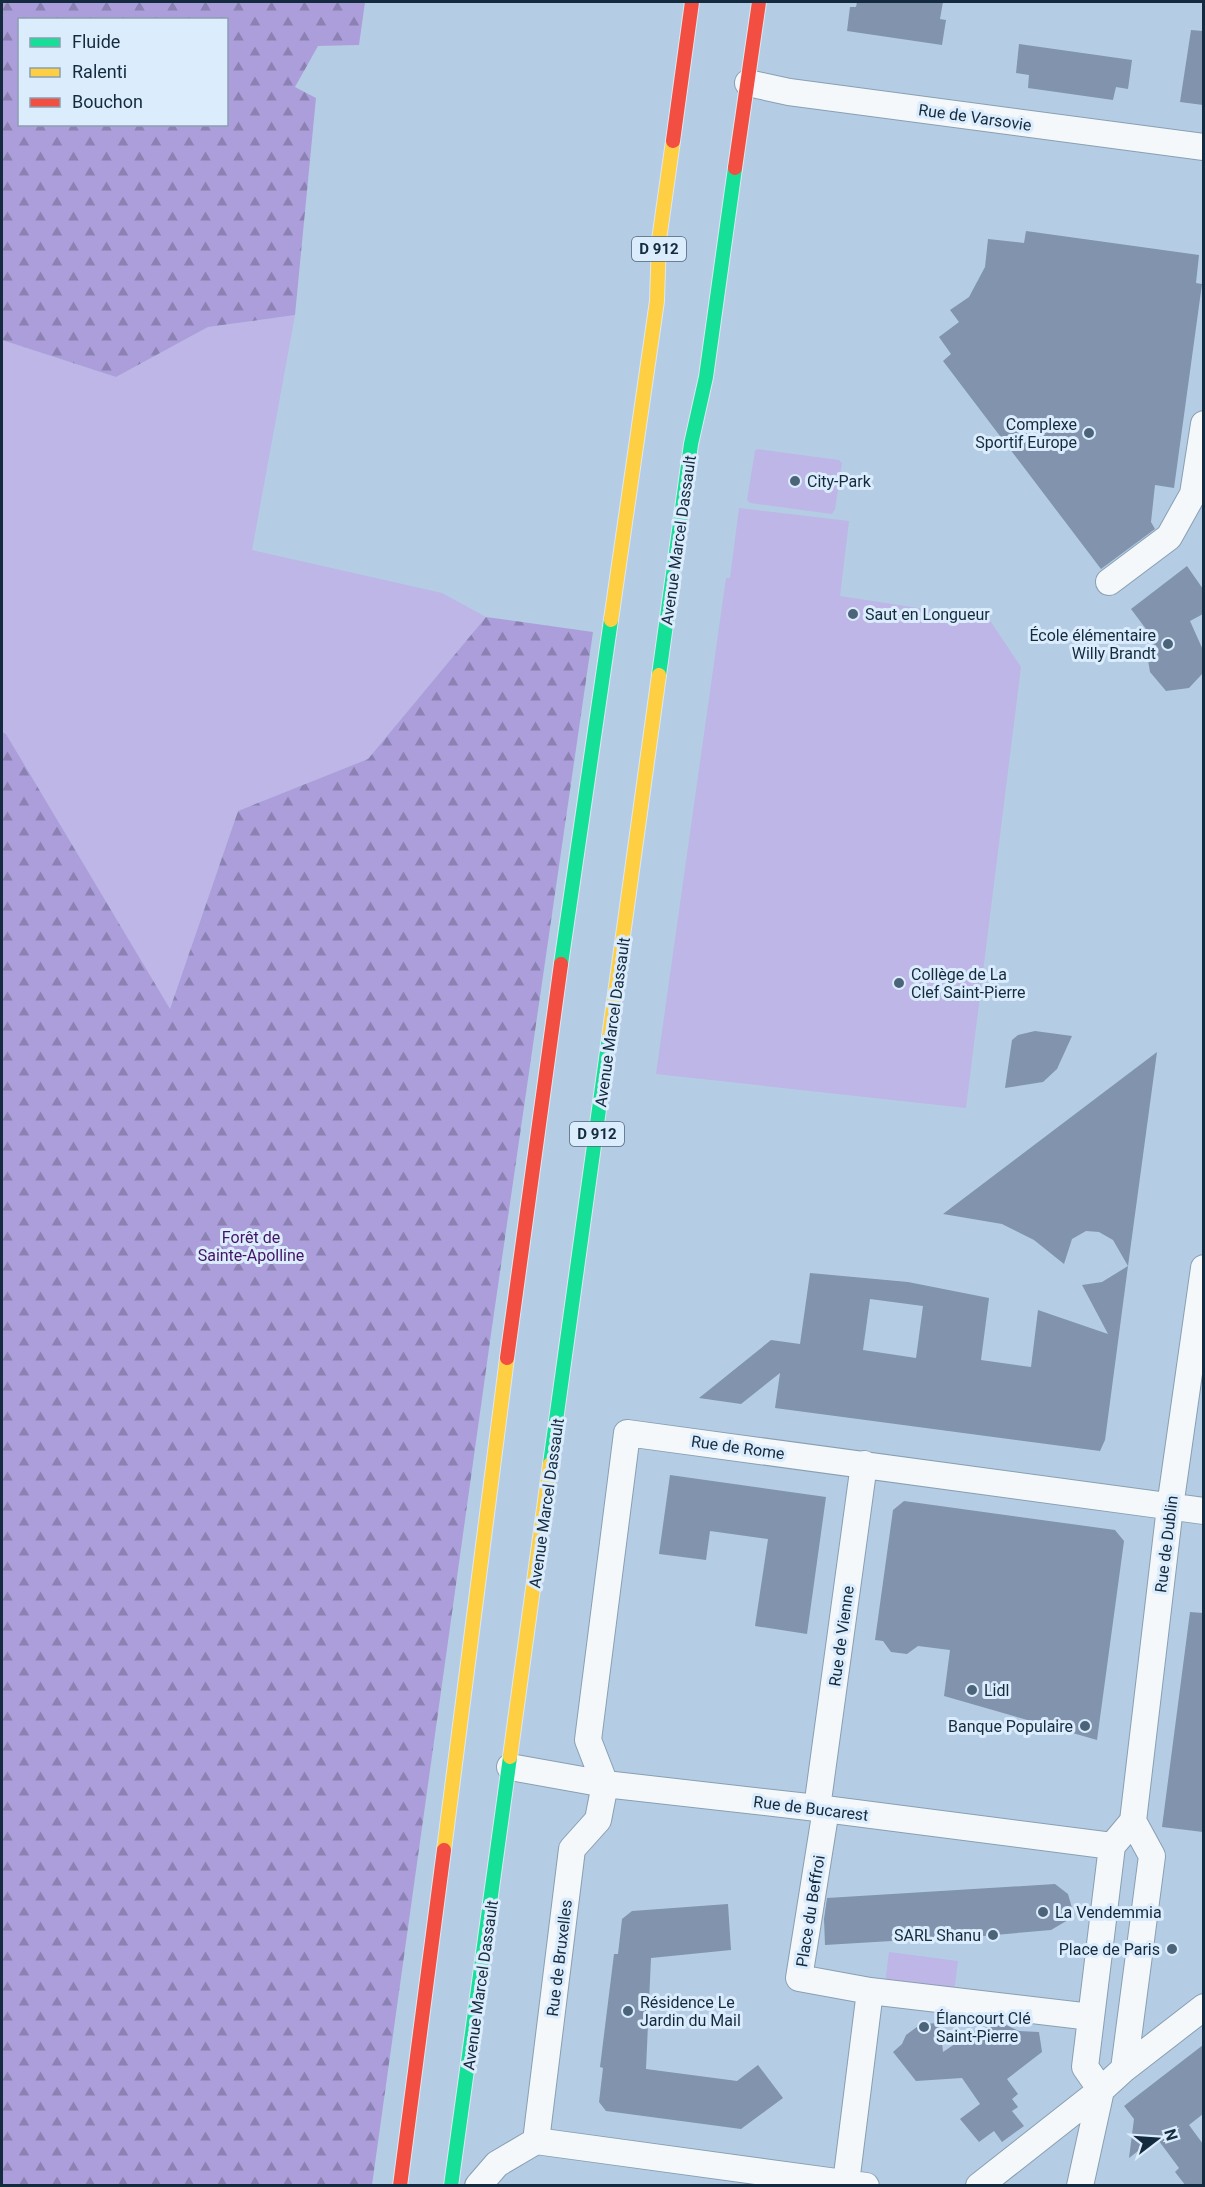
<svg xmlns="http://www.w3.org/2000/svg" width="1205" height="2187" viewBox="0 0 1205 2187" font-family="Roboto,sans-serif">
<style>
.green{fill:#bdb6e6}
.forest{fill:url(#forest-firs);fill-rule:evenodd}
.building{fill:#8193ad;fill-rule:evenodd}
.lines{fill:none;stroke-linecap:round;stroke-linejoin:round}
.street-casing{stroke:#899fb2;stroke-width:28}
.fast-casing{stroke:#dde8f3;stroke-width:16}
.slow-casing{stroke:#dde8f3;stroke-width:16}
.jam-casing{stroke:#dde8f3;stroke-width:16}
.street{stroke:#f4f8fb;stroke-width:26}
.fast{stroke:#16e098;stroke-width:14}
.slow{stroke:#ffcf43;stroke-width:14}
.jam{stroke:#f24e42;stroke-width:14}
.poi-dot{fill:#4c6479;stroke:#dbecfc;stroke-width:2}
.labels{text-anchor:middle;stroke-width:6;stroke-linejoin:round;paint-order:stroke}
.shield{fill:#dbecfc;stroke:#506578;stroke-width:1.5}
.shield-label{font-size:15px;font-weight:bold;fill:#142b3f}
.street-label{font-size:16px;fill:#142b3f;stroke:#dbecfc}
.poi-label{font-size:16px;fill:#142b3f;stroke:#dbecfc;text-anchor:start}
.park-label{font-size:16px;fill:#421364;stroke:#dbecfc}
</style>
<defs>
<pattern id="forest-firs" width="22" height="20" patternUnits="userSpaceOnUse" patternTransform="scale(1.5)"><rect width="22" height="20" fill="#ac9eda"/><path d="M5 1l3.5 6h-7zM16 11l3.5 6h-7z" fill="#8b81b2"/></pattern>
</defs>
<rect width="100%" height="100%" fill="#b4cde4"/>
<!-- green -->
<path class="green" d="M 295,315 L 252,550 L 442,593 L 486,617 L 368,759 L 238,811 L 170,1010 L 6,734 L 2,732 L 2,340 L 116,377 L 208,327 Z
M 757,449 L 839,460 L 842,463 L 835,509 L 832,514 L 750,503 L 747,500 L 755,451 Z
M 739,508 L 849,521 L 840,596 L 989,619 L 1021,667 L 966,1108 L 656,1074 L 726,578 L 730,578 Z
M 889,1952 L 958,1961 L 952,2008 L 883,1999 Z"/>
<!-- forest -->
<path class="forest" d="M 2,2 L 365,2 L 359,45 L 318,46 L 295,87 L 316,98 L 295,315 L 208,327 L 116,377 L 2,340 ZM 20,20 L 226,20 L 226,124 L 20,124 Z
M 486,617 L 593,632 L 492,1327 L 372,2185 L 2,2185 L 2,732 L 6,734 L 170,1009 L 238,811 L 368,759 Z"/>
<!-- building -->
<path class="building" d="M 857,2 L 943,2 L 940,19 L 946,20 L 942,45 L 847,31 L 850,7 L 856,7 Z
M 1191,30 L 1203,31 L 1203,105 L 1180,102 Z
M 1019,44 L 1132,60 L 1128,89 L 1116,87 L 1113,100 L 1028,88 L 1029,75 L 1016,73 Z
M 1026,231 L 1199,255 L 1196,283 L 1202,284 L 1174,488 L 1155,485 L 1151,522 L 1155,529 L 1101,569 L 943,361 L 951,354 L 939,337 L 959,322 L 950,310 L 969,297 L 985,267 L 988,239 L 1024,243 Z
M 1187,566 L 1203,589 L 1203,614 L 1190,621 L 1203,650 L 1203,673 L 1189,688 L 1166,691 L 1150,672 L 1148,660 L 1155,641 L 1131,609 Z
M 1035,1031 L 1072,1036 L 1057,1069 L 1043,1082 L 1005,1088 L 1012,1040 L 1018,1035 Z
M 1157,1052 L 1128,1266 L 1113,1240 L 1099,1232 L 1086,1231 L 1072,1239 L 1064,1264 L 1034,1240 L 1002,1224 L 943,1214 Z
M 1128,1266 L 1105,1440 L 1100,1451 L 775,1408 L 780,1373 L 741,1404 L 699,1398 L 771,1340 L 800,1344 L 810,1273 L 908,1282 L 989,1298 L 981,1360 L 1031,1367 L 1038,1310 L 1108,1334 L 1082,1285 L 1102,1282 ZM 870,1299 L 923,1306 L 916,1358 L 863,1350 Z
M 670,1475 L 826,1497 L 807,1634 L 755,1626 L 768,1539 L 710,1531 L 706,1560 L 659,1554 Z
M 904,1501 L 1115,1530 L 1124,1541 L 1097,1740 L 944,1696 L 950,1650 L 918,1646 L 907,1654 L 891,1652 L 883,1641 L 875,1640 L 893,1510 Z
M 1190,1612 L 1203,1613 L 1203,1832 L 1162,1827 Z
M 1055,1884 L 1068,1894 L 1072,1908 L 1068,1920 L 1051,1930 L 925,1941 L 925,1939 L 825,1945 L 824,1919 L 827,1898 Z
M 728,1904 L 731,1950 L 651,1958 L 646,2069 L 737,2081 L 758,2065 L 783,2098 L 741,2129 L 606,2111 L 599,2102 L 603,2068 L 600,2067 L 614,1954 L 618,1954 L 622,1919 L 632,1911 Z
M 940,2023 L 943,2052 L 974,2031 L 994,2025 L 1006,2025 L 1019,2031 L 1039,2032 L 1042,2052 L 1007,2079 L 1018,2094 L 1012,2099 L 1018,2107 L 1012,2111 L 1024,2126 L 1002,2142 L 994,2131 L 979,2142 L 960,2119 L 980,2104 L 962,2078 L 916,2081 L 893,2052 L 902,2044 L 906,2035 L 921,2024 Z
M 1203,2045 L 1203,2114 L 1189,2125 L 1203,2144 L 1203,2186 L 1186,2186 L 1175,2172 L 1179,2168 L 1156,2137 L 1129,2158 L 1134,2119 L 1124,2106 Z"/>
<g class="lines">
<defs>
<path id="street" d="M 748,83 L 789,92 L 1204,147
M 1109,582 L 1169,537 L 1193,494 L 1204,424
M 510,1767 L 605,1784 L 817,1808 L 1112,1846
M 817,1808 L 864,1464
M 826,1809 L 799,1978 L 870,1991 L 1091,2017
M 1133,1821 L 1170,1507 L 1204,1268
M 1124,2069 L 1204,2007
M 536,2141 L 572,1849 L 598,1820 L 605,1784 L 588,1740 L 627,1433 L 1204,1511
M 846,2183 L 870,1991
M 478,2186 L 497,2164 L 536,2141 L 866,2186
M 979,2186 L 1101,2090 L 1124,2069 L 1152,1856 L 1133,1821 L 1112,1846 L 1085,2067 L 1101,2090 L 1080,2186"/>
<path id="fast" d="M 659,675 L 691,444 L 706,377 L 735,168
M 561,964 L 611,620
M 550,1464 L 609,1037
M 451,2186 L 510,1757"/>
<path id="slow" d="M 611,620 L 657,301 L 659,240 L 673,141
M 609,1037 L 659,675
M 510,1757 L 550,1464
M 444,1850 L 507,1358"/>
<path id="jam" d="M 673,141 L 692,2
M 735,168 L 759,2
M 507,1358 L 561,964
M 400,2186 L 444,1850"/>
</defs>
<!-- street casing -->
<use href="#street" class="street-casing"/>
<!-- fast casing -->
<use href="#fast" class="fast-casing"/>
<!-- slow casing -->
<use href="#slow" class="slow-casing"/>
<!-- jam casing -->
<use href="#jam" class="jam-casing"/>
<!-- street -->
<use href="#street" class="street"/>
<!-- fast -->
<use href="#fast" class="fast"/>
<!-- slow -->
<use href="#slow" class="slow"/>
<!-- jam -->
<use href="#jam" class="jam"/>
</g>
<!-- markers -->
<g class="poi-dot">
<circle cx="1089" cy="433" r="6"/>
<circle cx="795" cy="481" r="6"/>
<circle cx="853" cy="614" r="6"/>
<circle cx="1168" cy="644" r="6"/>
<circle cx="899" cy="983" r="6"/>
<circle cx="972" cy="1690" r="6"/>
<circle cx="1085" cy="1726" r="6"/>
<circle cx="1043" cy="1912" r="6"/>
<circle cx="993" cy="1935" r="6"/>
<circle cx="1172" cy="1949" r="6"/>
<circle cx="628" cy="2011" r="6"/>
<circle cx="924" cy="2027" r="6"/>
</g>
<g class="labels">
<!-- shield labels -->
<g class="shield">
<rect x="632" y="237" width="54" height="24" rx="4.5"/>
<rect x="570" y="1122" width="54" height="24" rx="4.5"/>
</g>
<g class="shield-label">
<text x="659" y="254">D 912</text>
<text x="597" y="1139">D 912</text>
</g>
<!-- street labels -->
<g class="street-label">
<text transform="translate(975 117) rotate(8)" y="6">Rue de Varsovie</text>
<text transform="translate(678 540) rotate(-82)" y="6">Avenue Marcel Dassault</text>
<text transform="translate(612 1022) rotate(-82)" y="6">Avenue Marcel Dassault</text>
<text transform="translate(738 1447) rotate(8)" y="6">Rue de Rome</text>
<text transform="translate(546 1503) rotate(-82)" y="6">Avenue Marcel Dassault</text>
<text transform="translate(1166 1544) rotate(-83)" y="6">Rue de Dublin</text>
<text transform="translate(841 1636) rotate(-82)" y="6">Rue de Vienne</text>
<text transform="translate(811 1808) rotate(7)" y="6">Rue de Bucarest</text>
<text transform="translate(810 1911) rotate(-81)" y="6">Place du Beffroi</text>
<text transform="translate(559 1958) rotate(-83)" y="6">Rue de Bruxelles</text>
<text transform="translate(480 1985) rotate(-82)" y="6">Avenue Marcel Dassault</text>
</g>
<!-- poi labels -->
<g class="poi-label">
<text x="1077" y="430" text-anchor="end">Complexe<tspan x="1077" dy="18">Sportif Europe</tspan></text>
<text x="807" y="487">City-Park</text>
<text x="865" y="620">Saut en Longueur</text>
<text x="1156" y="641" text-anchor="end">École élémentaire<tspan x="1156" dy="18">Willy Brandt</tspan></text>
<text x="911" y="980">Collège de La<tspan x="911" dy="18">Clef Saint-Pierre</tspan></text>
<text x="984" y="1696">Lidl</text>
<text x="1073" y="1732" text-anchor="end">Banque Populaire</text>
<text x="1055" y="1918">La Vendemmia</text>
<text x="981" y="1941" text-anchor="end">SARL Shanu</text>
<text x="1160" y="1955" text-anchor="end">Place de Paris</text>
<text x="640" y="2008">Résidence Le<tspan x="640" dy="18">Jardin du Mail</tspan></text>
<text x="936" y="2024">Élancourt Clé<tspan x="936" dy="18">Saint-Pierre</tspan></text>
</g>
<!-- park labels -->
<g class="park-label">
<text x="251" y="1243">Forêt de<tspan x="251" dy="18">Sainte-Apolline</tspan></text>
</g>
</g>
<!-- border -->
<rect width="1205" height="2187" fill="none" stroke="#142b3f" stroke-width="6"/>
<!-- legend -->
<rect x="18" y="18" width="210" height="108" fill="#dbecfc" stroke="#8b9fb0" stroke-width="1.5"/>
<rect x="30" y="38" width="30" height="9" fill="#16e098" stroke="#8b9fb0" stroke-width="1.5"/>
<text x="72" y="48" font-size="18" fill="#142b3f">Fluide</text>
<rect x="30" y="68" width="30" height="9" fill="#ffcf43" stroke="#8b9fb0" stroke-width="1.5"/>
<text x="72" y="78" font-size="18" fill="#142b3f">Ralenti</text>
<rect x="30" y="98" width="30" height="9" fill="#f24e42" stroke="#8b9fb0" stroke-width="1.5"/>
<text x="72" y="108" font-size="18" fill="#142b3f">Bouchon</text>
<!-- north arrow -->
<g transform="translate(1157 2139) rotate(73)" stroke="#dbecfc" stroke-width="4.5" paint-order="stroke">
<path d="M0-4.5L10 22L0 15L-10 22Z" fill="#142b3f"/>
<text y="-9" font-size="16" font-weight="bold" text-anchor="middle" fill="#142b3f">N</text>
</g>
</svg>
